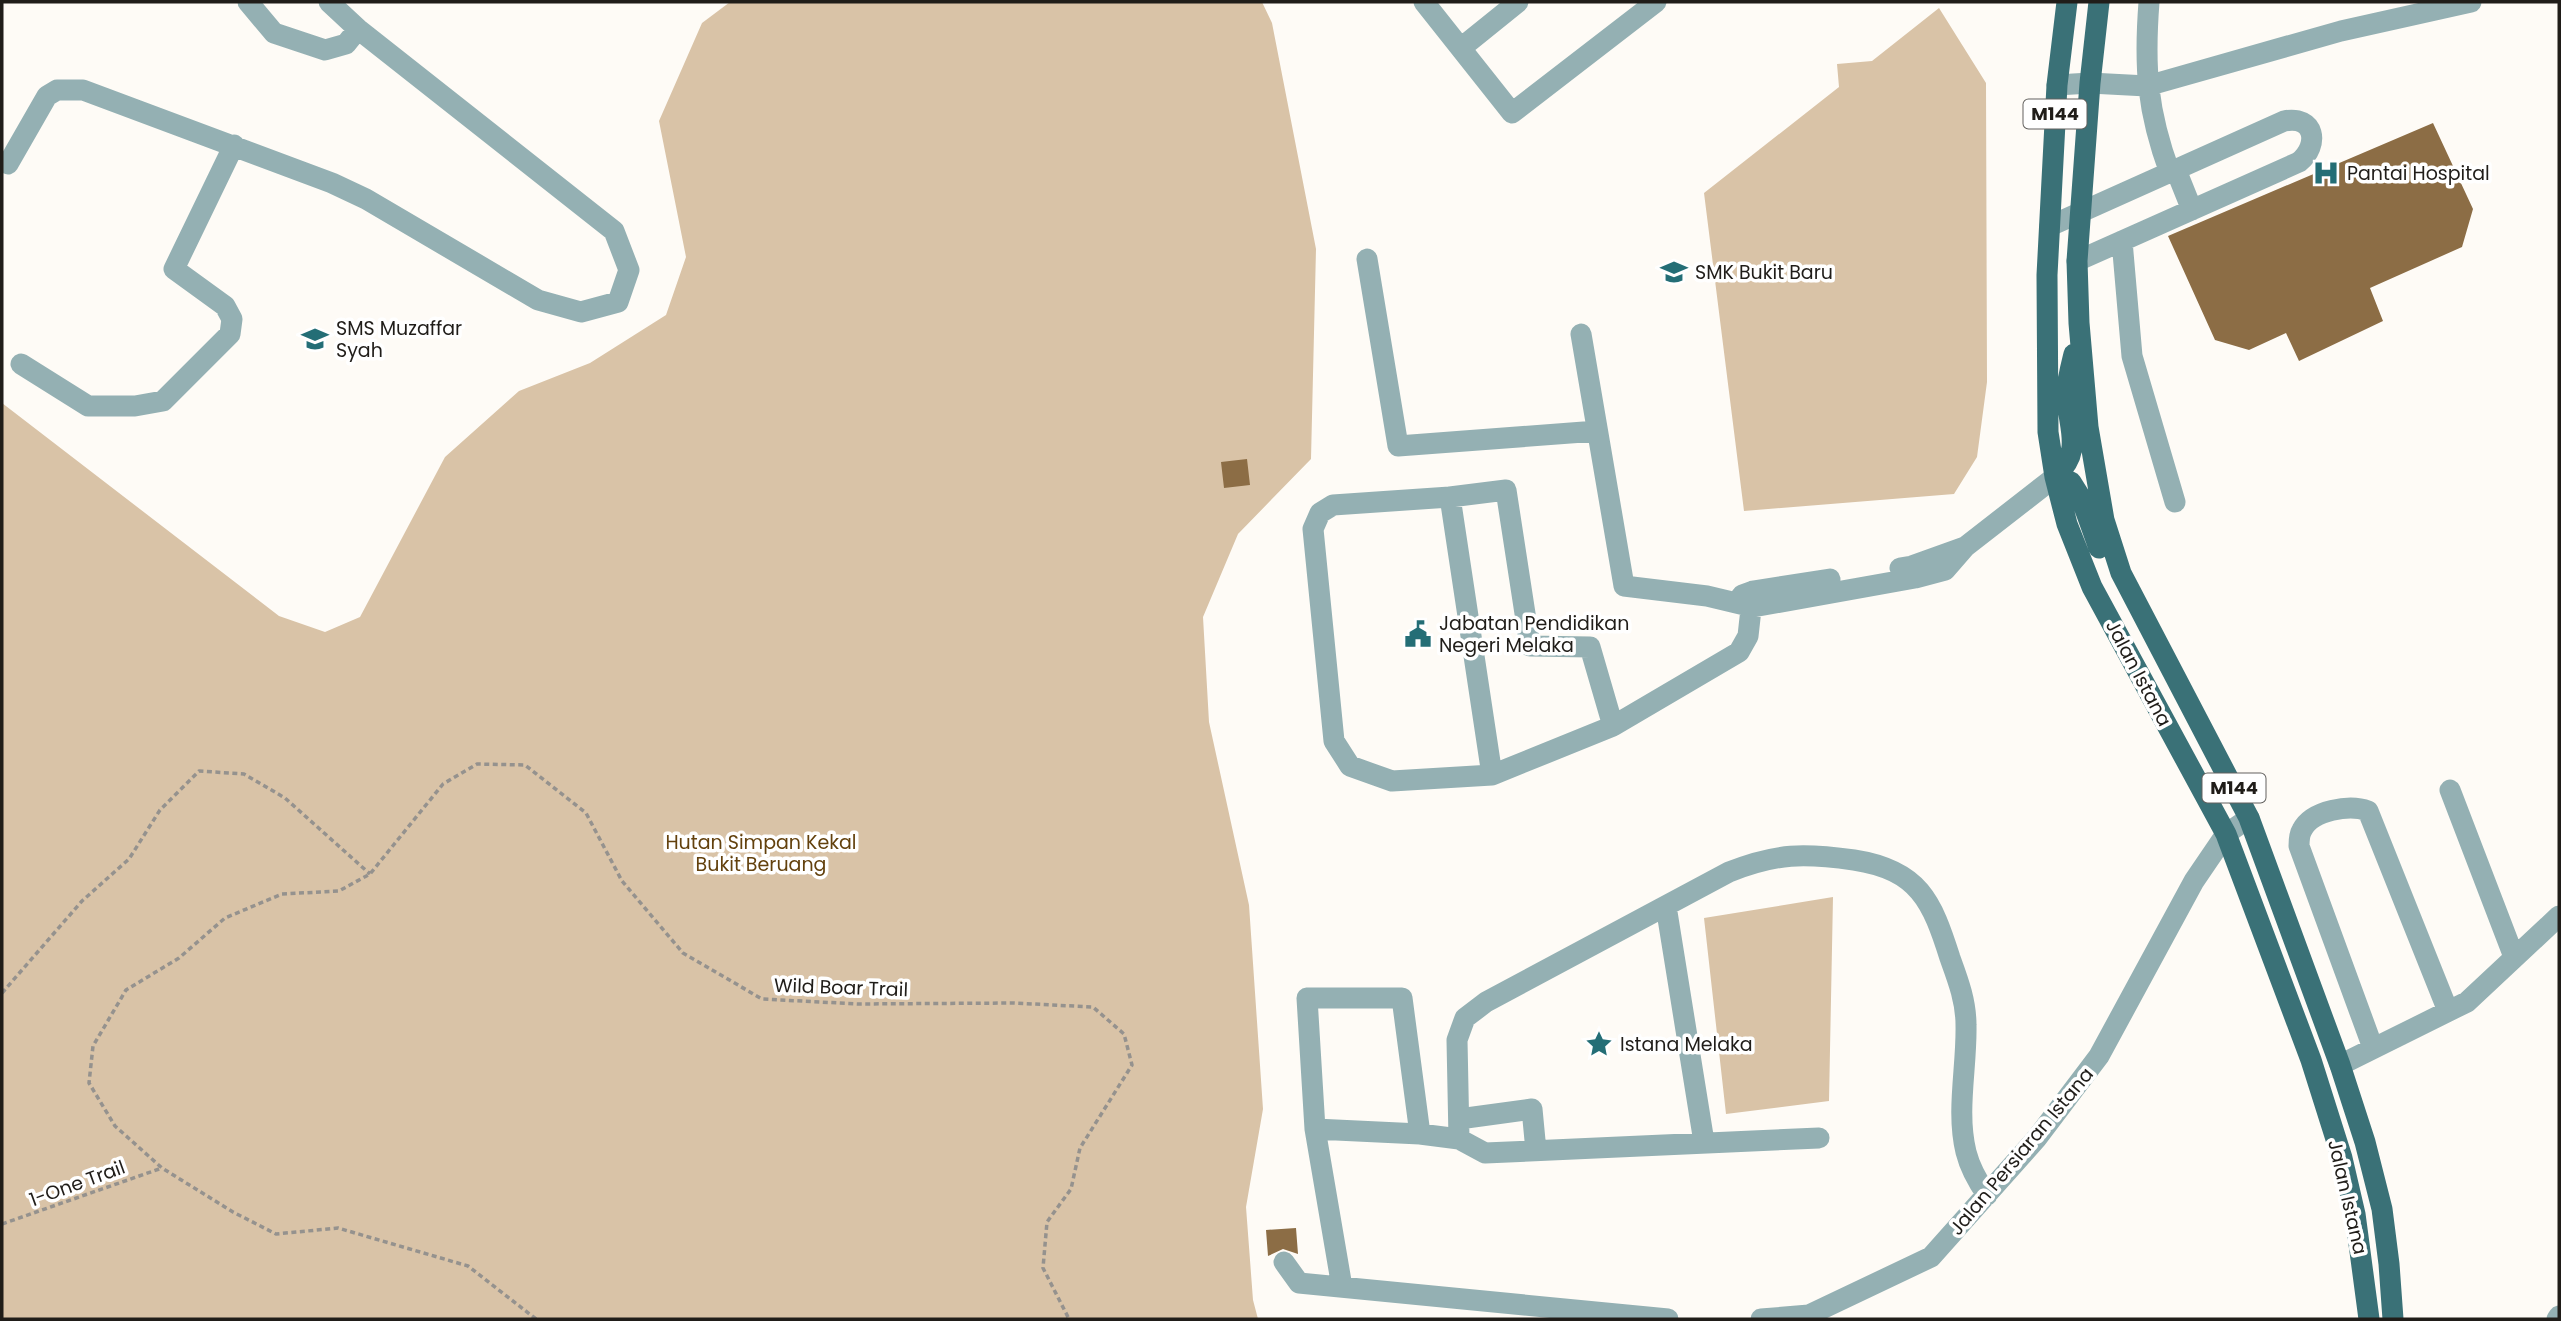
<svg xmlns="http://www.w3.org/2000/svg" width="2561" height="1321" viewBox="0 0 2561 1321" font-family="Poppins,sans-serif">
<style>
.green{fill:#d9c3a7}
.building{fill:#8c6d45}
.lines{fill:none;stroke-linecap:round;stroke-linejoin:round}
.path{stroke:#95928e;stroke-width:3.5;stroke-dasharray:5 3.5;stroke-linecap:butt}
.minor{stroke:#94b0b3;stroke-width:21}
.major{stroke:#3a7177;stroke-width:21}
.labels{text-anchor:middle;stroke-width:7;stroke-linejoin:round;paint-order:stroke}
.shield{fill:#fff;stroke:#63615e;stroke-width:2}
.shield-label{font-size:18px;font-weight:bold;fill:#201d19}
.poi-label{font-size:19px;fill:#201d19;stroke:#fff;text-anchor:start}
.street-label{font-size:19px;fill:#201d19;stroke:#fff}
.park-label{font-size:19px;fill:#63410d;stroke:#fff}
</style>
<rect width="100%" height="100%" fill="#fefbf6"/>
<!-- green -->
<path class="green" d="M 730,2 L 1262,2 L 1272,23 L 1316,249 L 1311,459 L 1238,534 L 1203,617 L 1209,722 L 1249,905 L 1263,1109 L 1246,1207 L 1253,1300 L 1258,1319 L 2,1319 L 2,403 L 279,616 L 325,632 L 360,617 L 445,457 L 519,391 L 590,363 L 666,315 L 686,257 L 659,121 L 702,23 Z
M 1939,8 L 1986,83 L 1987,382 L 1977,457 L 1954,494 L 1744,511 L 1704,193 L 1839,87 L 1837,64 L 1872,61 Z
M 1833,897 L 1829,1101 L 1726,1114 L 1704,918 Z"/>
<!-- building -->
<path class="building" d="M 2433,123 L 2473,209 L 2462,247 L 2370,288 L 2383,321 L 2299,361 L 2286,333 L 2249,350 L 2215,340 L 2168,236 Z
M 1247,459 L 1250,485 L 1224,488 L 1221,462 Z
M 1296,1228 L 1298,1254 L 1283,1249 L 1268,1256 L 1266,1230 Z"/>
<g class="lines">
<!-- path -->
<path class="path" d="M 2,993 L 82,901 L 129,859 L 160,810 L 199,771 L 244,774 L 285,798 L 370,874
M 2,1224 L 162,1168
M 536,1319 L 468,1266 L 338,1228 L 276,1234 L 233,1212 L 162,1168 L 115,1126 L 89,1083 L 93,1046 L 126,990 L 179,958 L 225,918 L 282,894 L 339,891 L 370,874 L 443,784 L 477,764 L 525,765 L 586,813 L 622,881 L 683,953 L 762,999 L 858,1004 L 1013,1003 L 1093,1007 L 1124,1034 L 1132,1065 L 1080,1148 L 1071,1189 L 1047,1222 L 1043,1268 L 1069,1319"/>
<!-- minor -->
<path class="minor" d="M 248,2 L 274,33 L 325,50 L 346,44 L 358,29
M 1424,2 L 1512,113 L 1656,2
M 2149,2 C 2144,67 2147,111 2170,173
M 1461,48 L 1518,2
M 2057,85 L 2090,83 L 2147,86 L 2341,31 L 2471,2
M 8,164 L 47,96 L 57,90 L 83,90 L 332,183 L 366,199 L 538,300 L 581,312 L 618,302 L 629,270 L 614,231 L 358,29 L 329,2
M 2176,170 L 2192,210
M 2050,226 L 2284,121 C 2315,115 2320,145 2299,162 L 2077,261
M 2122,241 L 2132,356 L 2175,502
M 1367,259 L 1398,446 L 1597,431
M 1581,334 L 1624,586 L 1707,596 L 1753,607 L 1915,578 L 1945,570 L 1965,547 L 2055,477
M 21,364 L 88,406 L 135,406 L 163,401 L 230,334 L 232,319 L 225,306 L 174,269 L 234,145
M 1450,497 L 1492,775
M 1900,568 L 1912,566 L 1965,547
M 1742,595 L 1753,591 L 1830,579
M 1613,726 L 1590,647 L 1530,646 L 1506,490 L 1450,497 L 1333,505 L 1320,513 L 1313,529 L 1334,741 L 1350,766 L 1392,781 L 1492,775 L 1613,726 L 1739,652 L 1748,636 L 1753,591
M 2450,790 L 2514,957
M 1666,906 L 1704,1142
M 2373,1048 L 2299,846 C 2299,841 2299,835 2302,830 C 2312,810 2350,804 2368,811 L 2448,1011
M 2340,1065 L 2467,1002 L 2559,916
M 1459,1119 L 1532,1109 L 1536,1151
M 1315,1129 L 1420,1134 L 1459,1139 L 1485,1153 L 1819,1138
M 1459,1139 L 1457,1040 L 1465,1018 L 1486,1002 L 1729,872 C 1777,853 1804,853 1854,860 C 1919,870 1932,901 1950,958 C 1958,980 1966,1001 1966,1025 C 1967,1067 1956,1111 1966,1152 C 1970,1168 1978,1182 1987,1195
M 1284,1262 L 1299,1283 L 1668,1319
M 1342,1287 L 1315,1129 L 1307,998 L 1402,998 L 1420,1134
M 1761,1319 L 1809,1315 L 1931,1257 L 2037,1138 L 2099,1056 L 2194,881 L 2226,834 L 2249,818
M 2557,1319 L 2559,1316"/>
<!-- major -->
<path class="major" d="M 2067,2 L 2057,85 L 2047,275 L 2048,432 L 2055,477 L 2067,524 L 2092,587 L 2226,834 L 2311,1060 L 2342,1158 L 2355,1214 L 2369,1319
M 2099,2 L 2090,83 L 2077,261 L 2079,323 L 2088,427 L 2104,520 L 2121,573 L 2249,818 L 2340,1065 L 2365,1142 L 2382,1209 L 2389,1264 L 2393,1319
M 2055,477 L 2071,482 L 2081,498 L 2099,548
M 2055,477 C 2085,449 2067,428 2067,393 C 2067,380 2071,366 2074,354"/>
</g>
<!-- icons -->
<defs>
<symbol id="hospital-bare" viewBox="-9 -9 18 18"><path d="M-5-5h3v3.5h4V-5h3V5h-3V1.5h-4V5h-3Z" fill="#246e76" stroke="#fff" stroke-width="2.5" paint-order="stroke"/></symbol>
<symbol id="school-bare" viewBox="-9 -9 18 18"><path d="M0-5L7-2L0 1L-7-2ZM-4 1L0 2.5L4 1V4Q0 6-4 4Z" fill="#246e76" stroke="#fff" stroke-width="2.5" paint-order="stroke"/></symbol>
<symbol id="civic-bare" viewBox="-9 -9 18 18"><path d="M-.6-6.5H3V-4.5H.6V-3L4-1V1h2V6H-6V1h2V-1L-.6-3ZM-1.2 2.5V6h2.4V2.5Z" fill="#246e76" stroke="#fff" stroke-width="2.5" paint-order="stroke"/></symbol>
<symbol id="sight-bare" viewBox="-9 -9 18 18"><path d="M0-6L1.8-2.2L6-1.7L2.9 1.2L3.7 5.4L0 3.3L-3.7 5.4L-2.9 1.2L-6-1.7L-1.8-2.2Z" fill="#246e76" stroke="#fff" stroke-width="2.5" paint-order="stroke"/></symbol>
</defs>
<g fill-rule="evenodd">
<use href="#hospital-bare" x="2307" y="154" width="38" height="38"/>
<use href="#school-bare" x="1655" y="253" width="38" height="38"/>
<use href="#school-bare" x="296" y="320" width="38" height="38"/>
<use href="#civic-bare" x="1399" y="615" width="38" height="38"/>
<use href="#sight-bare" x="1580" y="1025" width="38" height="38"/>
</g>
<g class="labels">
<!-- shield labels -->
<g class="shield">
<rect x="2023.5" y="99.5" width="63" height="29" rx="5"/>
<rect x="2202.5" y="773.5" width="63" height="29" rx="5"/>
</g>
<g class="shield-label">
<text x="2055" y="120">M144</text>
<text x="2234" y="794">M144</text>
</g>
<!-- poi labels -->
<g class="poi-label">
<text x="2347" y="180">Pantai Hospital</text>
<text x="1695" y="279">SMK Bukit Baru</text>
<text x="336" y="335">SMS Muzaffar<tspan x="336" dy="22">Syah</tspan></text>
<text x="1439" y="630">Jabatan Pendidikan<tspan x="1439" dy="22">Negeri Melaka</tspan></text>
<text x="1620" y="1051">Istana Melaka</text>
</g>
<!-- street labels -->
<g class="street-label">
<text transform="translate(2139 673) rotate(62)" y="7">Jalan Istana</text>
<text transform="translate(841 987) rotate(2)" y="7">Wild Boar Trail</text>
<text transform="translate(2021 1151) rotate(-50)" y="7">Jalan Persiaran Istana</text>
<text transform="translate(77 1183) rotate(-20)" y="7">1-One Trail</text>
<text transform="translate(2348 1197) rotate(77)" y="7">Jalan Istana</text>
</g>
<!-- park labels -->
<g class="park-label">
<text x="761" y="849">Hutan Simpan Kekal<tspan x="761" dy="22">Bukit Beruang</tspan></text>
</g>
</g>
<!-- border -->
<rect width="2561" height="1321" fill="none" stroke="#201d19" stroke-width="7"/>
</svg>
